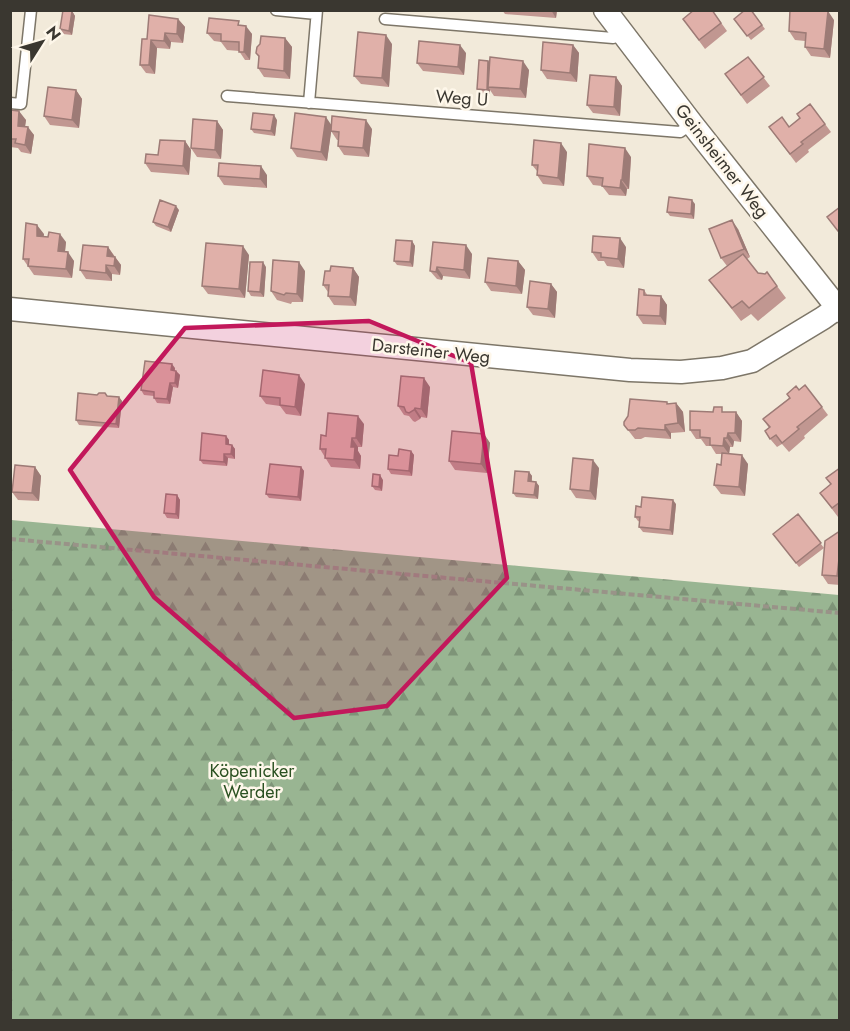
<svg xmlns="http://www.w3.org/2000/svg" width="850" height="1031" viewBox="0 0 850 1031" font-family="Jost,sans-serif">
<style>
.forest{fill:url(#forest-firs)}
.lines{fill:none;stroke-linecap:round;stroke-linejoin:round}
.service-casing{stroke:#7d7668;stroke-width:13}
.minor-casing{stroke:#7d7668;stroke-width:25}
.path{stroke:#999388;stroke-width:4;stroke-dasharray:6 3;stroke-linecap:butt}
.service{stroke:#fff;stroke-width:10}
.minor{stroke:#fff;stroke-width:22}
.wall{fill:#c19791}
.shaded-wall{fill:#9d7b76}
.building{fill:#e0b0a9;stroke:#9d7b76;stroke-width:1.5}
.marked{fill:#c2185b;fill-opacity:0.2;stroke:#c2185b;stroke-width:4.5;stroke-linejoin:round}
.labels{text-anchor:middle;stroke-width:5;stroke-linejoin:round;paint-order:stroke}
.street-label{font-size:18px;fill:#3a3730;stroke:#fef7ea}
.park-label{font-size:18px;fill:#2b5121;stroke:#fef7ea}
</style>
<defs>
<pattern id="forest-firs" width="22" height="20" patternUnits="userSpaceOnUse" patternTransform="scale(1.5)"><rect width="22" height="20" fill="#99b592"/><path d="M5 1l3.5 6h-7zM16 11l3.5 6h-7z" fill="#7e9478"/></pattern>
</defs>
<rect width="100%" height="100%" fill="#f2eada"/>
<!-- forest -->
<path class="forest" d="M 11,520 L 839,595 L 839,1020 L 11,1020 Z"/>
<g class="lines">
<defs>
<path id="service" d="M 276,10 L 316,14
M 385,19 L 613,38 L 623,34
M 227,96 L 680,132 L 692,124
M 10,103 L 21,104 L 31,10
M 309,103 L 317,10"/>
<path id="minor" d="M 605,10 L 692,124 L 840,311
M 10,309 L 630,370 L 681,372 L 722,368 L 752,361 L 823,318 L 837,308"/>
</defs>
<!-- service casing -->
<use href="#service" class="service-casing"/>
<!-- minor casing -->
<use href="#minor" class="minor-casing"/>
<!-- path -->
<path class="path" d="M 10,539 L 840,613"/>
<!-- service -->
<use href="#service" class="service"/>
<!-- minor -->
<use href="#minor" class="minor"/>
</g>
<!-- wall -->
<path class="wall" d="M 502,10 L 557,10 L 556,18 L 505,14 Z
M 712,10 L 727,31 L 705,49 L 683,19 Z
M 751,10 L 765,29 L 751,40 L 734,19 Z
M 72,11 L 75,16 L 72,35 L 63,34 L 60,29 Z
M 178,19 L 185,27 L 183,43 L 171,42 L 170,49 L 157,48 L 155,74 L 146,73 L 140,65 L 147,39 Z
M 834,20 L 830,58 L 811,56 L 805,47 L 805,41 L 795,40 L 789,31 Z
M 242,25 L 252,34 L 250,60 L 245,60 L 239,51 L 227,50 L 221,42 L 214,41 L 207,33 Z
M 285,38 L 292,47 L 290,79 L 264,77 L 258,68 L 259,58 L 256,53 Z
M 392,44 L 389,87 L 361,84 L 354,76 Z
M 573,45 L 579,53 L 577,82 L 547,79 L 541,70 Z
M 466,53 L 464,75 L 423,71 L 417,63 Z
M 748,57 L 770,86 L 747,104 L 725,74 Z
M 488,61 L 490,62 L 529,70 L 526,98 L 494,96 L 490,90 L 490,94 L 480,93 L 477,89 Z
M 616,77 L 622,86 L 620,116 L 593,113 L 587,105 Z
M 76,90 L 82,99 L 79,128 L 50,125 L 44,116 Z
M 10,110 L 26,120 L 25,126 L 34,135 L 31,154 L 21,152 L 18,148 L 10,147 Z
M 800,118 L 825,124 L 831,132 L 808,150 L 809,152 L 796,163 L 769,127 L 789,127 Z
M 277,120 L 275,136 L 254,133 L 251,129 Z
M 217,121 L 223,130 L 221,159 L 197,157 L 191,148 Z
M 331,125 L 372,129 L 369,157 L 344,155 L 338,146 L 338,140 L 337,140 L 331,131 L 327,161 L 297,157 L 291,148 Z
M 185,141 L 191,150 L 189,175 L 151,172 L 145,163 L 158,155 Z
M 567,152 L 564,186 L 543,184 L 537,175 L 537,171 L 532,165 Z
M 631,157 L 629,189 L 627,189 L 626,196 L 609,195 L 602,186 L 593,185 L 587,176 Z
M 267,175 L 267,188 L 224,185 L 218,176 Z
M 695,204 L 694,219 L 670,216 L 667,212 Z
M 179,210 L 171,232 L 156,226 L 153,222 Z
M 738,229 L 750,257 L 747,259 L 758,273 L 777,286 L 786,298 L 758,321 L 751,314 L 741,321 L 709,280 L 727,266 L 721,258 Z
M 44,234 L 43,236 L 66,242 L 65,252 L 74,261 L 72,278 L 34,275 L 23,259 Z
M 412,241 L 415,246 L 413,267 L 397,265 L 394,261 Z
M 433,242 L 472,254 L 470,279 L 443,276 L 442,280 L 437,279 L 430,271 Z
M 108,247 L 121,265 L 120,275 L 112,274 L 112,281 L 86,279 L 80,270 Z
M 626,247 L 624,268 L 607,266 L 604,261 L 598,261 L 592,252 Z
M 249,255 L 245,298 L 208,294 L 202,286 Z
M 518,261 L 525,270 L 522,294 L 491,291 L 485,282 Z
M 266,267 L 264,297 L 251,296 L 248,291 Z
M 353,268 L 359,277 L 356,306 L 334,305 L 328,296 L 328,292 L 323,285 L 330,271 Z
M 305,271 L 303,302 L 292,302 L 291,304 L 277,300 L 271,291 Z
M 551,284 L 557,292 L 555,318 L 533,315 L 527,307 Z
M 644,290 L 648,296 L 661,296 L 667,305 L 666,325 L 643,324 L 637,315 Z
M 175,368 L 175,371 L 176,371 L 180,375 L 178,388 L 173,387 L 170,404 L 157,403 L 154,398 L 154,396 L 144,395 L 141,390 Z
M 305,384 L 301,416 L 286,414 L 280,406 L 266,404 L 260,396 Z
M 430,387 L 427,418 L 421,417 L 420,419 L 415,422 L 413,421 L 409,416 L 404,415 L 398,406 Z
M 799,390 L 822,407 L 828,415 L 804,436 L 805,438 L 789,452 L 782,444 L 777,447 L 771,440 L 765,431 L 769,428 L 763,419 Z
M 119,397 L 122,401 L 119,428 L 79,425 L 76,420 Z
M 676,403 L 683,412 L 685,432 L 671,433 L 671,439 L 645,437 L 641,439 L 635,439 L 624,425 L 669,404 Z
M 725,412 L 736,412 L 742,421 L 741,442 L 734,441 L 733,447 L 730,447 L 729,454 L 748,464 L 745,496 L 721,494 L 714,485 L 721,465 L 722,454 L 716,454 L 711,446 L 706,446 L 701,439 L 696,439 L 690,430 Z
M 364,424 L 362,447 L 358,447 L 358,451 L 361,456 L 360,469 L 331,467 L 320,449 L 326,436 Z
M 484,434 L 490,443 L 487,473 L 455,470 L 449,461 Z
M 226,436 L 229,440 L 229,445 L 232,445 L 235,449 L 235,459 L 228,458 L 227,466 L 203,464 L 200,460 Z
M 411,451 L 414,455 L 412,476 L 391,474 L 388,469 L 398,456 Z
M 35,467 L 41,476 L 39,501 L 18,500 L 12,492 Z
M 301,467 L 304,471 L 301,501 L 269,498 L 266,494 Z
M 599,468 L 596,500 L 576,498 L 570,489 Z
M 840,468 L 840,516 L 838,517 L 820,493 L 831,484 L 826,478 Z
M 529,472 L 532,476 L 532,482 L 536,482 L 539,486 L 538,499 L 516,497 L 513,493 Z
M 383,480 L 382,491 L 375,490 L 372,486 Z
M 177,495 L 180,500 L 179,519 L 167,518 L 164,513 Z
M 676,504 L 673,535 L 643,532 L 639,527 L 640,522 L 638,521 L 635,517 L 641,507 Z
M 798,514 L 824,548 L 799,567 L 773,534 Z
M 840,531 L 840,585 L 828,584 L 822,575 Z"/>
<!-- shaded-wall -->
<path class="shaded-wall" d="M 551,10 L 557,10 L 556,18 Z
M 72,11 L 75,16 L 72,35 L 69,31 Z
M 828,11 L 834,20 L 830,58 L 824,49 Z
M 178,19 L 185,27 L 183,43 L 177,34 Z
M 246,26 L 252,34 L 250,60 L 244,52 Z
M 165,33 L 171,42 L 170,49 L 164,41 Z
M 386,35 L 392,44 L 389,87 L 382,78 Z
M 285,38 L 292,47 L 290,79 L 284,71 Z
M 151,40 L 157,48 L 155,74 L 149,65 Z
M 460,45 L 466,53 L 464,75 L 458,67 Z
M 573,45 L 579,53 L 577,82 L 570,73 Z
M 488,61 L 491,65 L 488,87 L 490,90 L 490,94 L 487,90 Z
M 523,61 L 529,70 L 526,98 L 520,89 Z
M 616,77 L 622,86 L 620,116 L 614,107 Z
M 76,90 L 82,99 L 79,128 L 72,120 Z
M 19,111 L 26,120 L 24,134 L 18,126 Z
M 274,115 L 277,120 L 275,136 L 271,131 Z
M 326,117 L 332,126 L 327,161 L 321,152 Z
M 366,120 L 372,129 L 369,157 L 363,148 Z
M 217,121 L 223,130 L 221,159 L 215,150 Z
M 28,127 L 34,135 L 31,154 L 25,145 Z
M 185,141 L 191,150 L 189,175 L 183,166 Z
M 561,143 L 567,152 L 564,186 L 558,178 Z
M 625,148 L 631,157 L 629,189 L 622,180 Z
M 261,166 L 267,175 L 267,188 L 260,179 Z
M 621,180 L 627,189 L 626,196 L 620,188 Z
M 692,200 L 695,204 L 694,219 L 691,214 Z
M 176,206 L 179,210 L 171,232 L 168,227 Z
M 732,220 L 738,229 L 750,257 L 744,249 Z
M 37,225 L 44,234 L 43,245 L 37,236 Z
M 60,234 L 66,242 L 64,260 L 58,251 Z
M 620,238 L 626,247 L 624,268 L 618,259 Z
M 412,241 L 415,246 L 413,267 L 410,262 Z
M 466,245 L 472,254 L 470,279 L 464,270 Z
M 243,246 L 249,255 L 245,298 L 239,289 Z
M 108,247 L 114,256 L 107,256 Z
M 68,252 L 74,261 L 72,278 L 66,269 Z
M 115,257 L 121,265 L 120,275 L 114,266 Z
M 518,261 L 525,270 L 522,294 L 516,286 Z
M 263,262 L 266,267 L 264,297 L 260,292 Z
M 299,262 L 305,271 L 303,302 L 297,294 Z
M 106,265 L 112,274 L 112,281 L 106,273 Z
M 437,267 L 443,276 L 442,280 L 436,272 Z
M 353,268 L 359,277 L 356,306 L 350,297 Z
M 551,284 L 557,292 L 555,318 L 548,309 Z
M 661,296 L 667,305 L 666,325 L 660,316 Z
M 172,364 L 175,368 L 174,375 L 171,370 Z
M 176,371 L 180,375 L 178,388 L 175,383 Z
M 299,375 L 305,384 L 301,416 L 295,407 Z
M 424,378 L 430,387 L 427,418 L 421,409 Z
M 170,383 L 173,387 L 170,404 L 167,399 Z
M 119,397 L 122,401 L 119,428 L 116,424 Z
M 676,403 L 683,412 L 685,432 L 678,423 Z
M 415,408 L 421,417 L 420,419 L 414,410 Z
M 736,412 L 742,421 L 741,442 L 735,433 Z
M 358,416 L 364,424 L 362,447 L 356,438 Z
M 665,425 L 671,433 L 671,439 L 665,430 Z
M 728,433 L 734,441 L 733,447 L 727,438 Z
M 484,434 L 490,443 L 487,473 L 481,464 Z
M 226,436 L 229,440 L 229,449 L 226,444 Z
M 352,438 L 358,447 L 358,451 L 361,456 L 360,469 L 354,460 L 351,447 Z
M 724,438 L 730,447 L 729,454 L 723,446 Z
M 232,445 L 235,449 L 235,459 L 231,454 Z
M 411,451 L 414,455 L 412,476 L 409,471 Z
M 224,454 L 228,458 L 227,466 L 224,462 Z
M 742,455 L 748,464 L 745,496 L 739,487 Z
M 593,460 L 599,468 L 596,500 L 590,491 Z
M 35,467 L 41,476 L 39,501 L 32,493 Z
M 301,467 L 304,471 L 301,501 L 298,497 Z
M 529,472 L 532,476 L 531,486 L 528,481 Z
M 380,475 L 383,480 L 382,491 L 379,487 Z
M 536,482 L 539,486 L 538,499 L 534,495 Z
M 177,495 L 180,500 L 179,519 L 176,514 Z
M 673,500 L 676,504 L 673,535 L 670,530 Z
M 840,550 L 840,580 L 837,576 Z"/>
<!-- building -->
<path class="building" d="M 63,10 L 72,11 L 69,31 L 60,29 Z
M 694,10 L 712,10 L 721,23 L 699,40 L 683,19 Z
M 745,10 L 751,10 L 762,25 L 747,36 L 734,19 Z
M 790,10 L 828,11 L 824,49 L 805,47 L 806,33 L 789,31 Z
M 149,15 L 178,19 L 177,34 L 165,33 L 164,41 L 151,40 L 149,65 L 140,65 L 142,39 L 147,39 Z
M 209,18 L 239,21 L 238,25 L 246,26 L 244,52 L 239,52 L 239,42 L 221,41 L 221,34 L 207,33 Z
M 358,32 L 386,35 L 382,78 L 354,76 Z
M 261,36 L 285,38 L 284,71 L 258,68 L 259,56 L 256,53 L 257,47 L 260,44 Z
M 419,41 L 460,45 L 458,67 L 417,63 Z
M 543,42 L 573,45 L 570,73 L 541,70 Z
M 490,57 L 523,61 L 520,89 L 488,87 Z
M 748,57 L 764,77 L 741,95 L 725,74 Z
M 479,60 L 488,61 L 487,90 L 477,89 Z
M 590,75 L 616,77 L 614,107 L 587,105 Z
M 48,87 L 76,90 L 72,120 L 44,116 Z
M 810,104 L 825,124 L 801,142 L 803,144 L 790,154 L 769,127 L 782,117 L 789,127 L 800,118 L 797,114 Z
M 10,110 L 19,111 L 18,126 L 28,127 L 25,145 L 15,143 L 16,139 L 10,139 Z
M 253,113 L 274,115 L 271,131 L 251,129 Z
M 295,113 L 326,117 L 321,152 L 291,148 Z
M 332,116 L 366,120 L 363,148 L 338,146 L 339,132 L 331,131 Z
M 193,119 L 217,121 L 215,150 L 191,148 Z
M 160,140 L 185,141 L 183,166 L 145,163 L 146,154 L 158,155 Z
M 534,140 L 561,143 L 558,178 L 537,175 L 538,165 L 532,165 Z
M 589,144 L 625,148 L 622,180 L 621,180 L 620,188 L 602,186 L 603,178 L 587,176 Z
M 219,163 L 261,166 L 260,179 L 218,176 Z
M 669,197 L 692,200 L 691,214 L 667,212 Z
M 160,200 L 176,206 L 168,227 L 153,222 Z
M 840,207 L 840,230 L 838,231 L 827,217 Z
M 732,220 L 744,249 L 721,258 L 709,229 Z
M 26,223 L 37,225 L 37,236 L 48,237 L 49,232 L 60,234 L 58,251 L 68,252 L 66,269 L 28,266 L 29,259 L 23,259 Z
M 593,236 L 620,238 L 618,259 L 601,257 L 601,253 L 592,252 Z
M 396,240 L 412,241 L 410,262 L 394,261 Z
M 433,242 L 466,245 L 464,270 L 437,267 L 436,272 L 430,271 Z
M 206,243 L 243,246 L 239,289 L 202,286 Z
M 83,245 L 108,247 L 107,256 L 115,257 L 114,266 L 106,265 L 106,273 L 80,270 Z
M 743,254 L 758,273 L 765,274 L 767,272 L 777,286 L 749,308 L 742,301 L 732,308 L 709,280 Z
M 488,258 L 518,261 L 516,286 L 485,282 Z
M 273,260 L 299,262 L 297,294 L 286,293 L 284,295 L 271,291 Z
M 250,262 L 263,262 L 260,292 L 248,291 Z
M 331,266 L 353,268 L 350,297 L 328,296 L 329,285 L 323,285 L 325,271 L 330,271 Z
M 530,281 L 551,284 L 548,309 L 527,307 Z
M 639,289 L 644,290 L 644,295 L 661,296 L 660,316 L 637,315 Z
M 145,361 L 172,364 L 171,370 L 176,371 L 175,383 L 170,383 L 167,399 L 154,398 L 154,392 L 141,390 Z
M 263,370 L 299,375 L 295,407 L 280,405 L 280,398 L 260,396 Z
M 401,376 L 424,378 L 421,409 L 415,408 L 414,410 L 409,413 L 406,412 L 404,407 L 398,406 Z
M 805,385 L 822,407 L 797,427 L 799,429 L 782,443 L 776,435 L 770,439 L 765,431 L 770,427 L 763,419 L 790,398 L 787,394 L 796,386 L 799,390 Z
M 78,393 L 97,395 L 99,393 L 105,393 L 107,396 L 119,397 L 116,424 L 76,420 Z
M 630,399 L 667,402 L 667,404 L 676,403 L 678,423 L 665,425 L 665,430 L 638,428 L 635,430 L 628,430 L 624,425 L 624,422 L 628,416 Z
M 714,407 L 722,407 L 722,412 L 736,412 L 735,433 L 728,433 L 727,438 L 724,438 L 723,446 L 710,445 L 710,438 L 700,437 L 700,430 L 690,430 L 690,411 L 713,412 Z
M 328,413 L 358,416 L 356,438 L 352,438 L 351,447 L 355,447 L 354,460 L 325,458 L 326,449 L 320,449 L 321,435 L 326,436 Z
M 452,431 L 484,434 L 481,464 L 449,461 Z
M 202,433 L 226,436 L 226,444 L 232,445 L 231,454 L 224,454 L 224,462 L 200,460 Z
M 399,449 L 411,451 L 409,471 L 388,469 L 389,455 L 398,456 Z
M 722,453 L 742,455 L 739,487 L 714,485 L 717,464 L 721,465 Z
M 573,458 L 593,460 L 590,491 L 570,489 Z
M 270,464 L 301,467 L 298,497 L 266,494 Z
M 15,465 L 35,467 L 32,493 L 12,492 Z
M 840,468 L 840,502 L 832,508 L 820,493 L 831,484 L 826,478 Z
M 515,471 L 529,472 L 528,481 L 536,482 L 534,495 L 513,493 Z
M 373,474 L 380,475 L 379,487 L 372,486 Z
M 166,494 L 177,495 L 176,514 L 164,513 Z
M 642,497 L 673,500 L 670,530 L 639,527 L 640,517 L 635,517 L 636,506 L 641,507 Z
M 798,514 L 821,543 L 796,563 L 773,534 Z
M 840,531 L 840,550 L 837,576 L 822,575 L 825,541 Z"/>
<!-- marked area -->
<path class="marked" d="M 369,321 L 471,363 L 507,578 L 387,706 L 294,718 L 154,597 L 70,470 L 185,328 Z"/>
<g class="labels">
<!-- street labels -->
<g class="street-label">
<text transform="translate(462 98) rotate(4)" y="6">Weg U</text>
<text transform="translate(722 161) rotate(52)" y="6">Geinsheimer Weg</text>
<text transform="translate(431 351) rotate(6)" y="6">Darsteiner Weg</text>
</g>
<!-- park labels -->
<g class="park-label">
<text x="252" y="777">Köpenicker<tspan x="252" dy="21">Werder</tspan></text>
</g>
</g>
<!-- border -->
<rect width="850" height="1031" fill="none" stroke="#3a3730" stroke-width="24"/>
<!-- north arrow -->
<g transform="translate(42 42) rotate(53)" stroke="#fef7ea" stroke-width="4.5" paint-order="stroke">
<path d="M0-4.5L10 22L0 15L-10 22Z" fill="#3a3730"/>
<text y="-9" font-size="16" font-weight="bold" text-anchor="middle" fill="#3a3730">N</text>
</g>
</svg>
